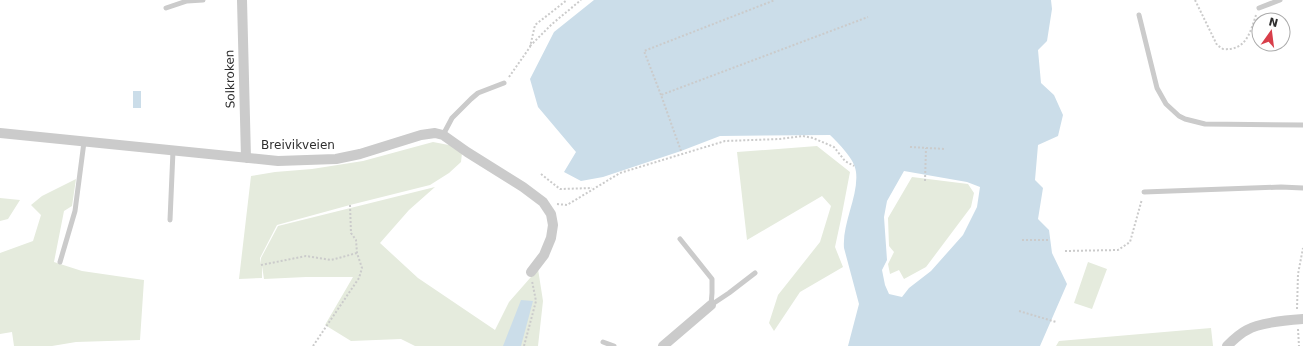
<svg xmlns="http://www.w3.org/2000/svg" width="1303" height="346" viewBox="0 0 1303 346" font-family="'DejaVu Sans',sans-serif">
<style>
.green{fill:#e5ebdd}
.water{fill:#cbdde9;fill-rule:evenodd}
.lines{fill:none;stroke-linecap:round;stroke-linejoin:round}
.path{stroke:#cbcbcb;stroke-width:2;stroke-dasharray:2 2;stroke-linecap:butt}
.service{stroke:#cbcbcb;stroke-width:5}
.minor{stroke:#cbcbcb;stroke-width:10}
.labels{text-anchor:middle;stroke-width:4;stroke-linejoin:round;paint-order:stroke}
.street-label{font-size:12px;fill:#2e2e2e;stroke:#fff}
</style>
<rect width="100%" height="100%" fill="#fff"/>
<!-- green -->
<path class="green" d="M 433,142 L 454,146 L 462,153 L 461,162 L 449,173 L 430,185 L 350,205 L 277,225 L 260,258 L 261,264 L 261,258 L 278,226 L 435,187 L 409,210 L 380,243 L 418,278 L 495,330 L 509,302 L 538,269 L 543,301 L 538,346 L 415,346 L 401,339 L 351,341 L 325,325 L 353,277 L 306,277 L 264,279 L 262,266 L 262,278 L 239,279 L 251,176 L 275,172 L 312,169 L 363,161 Z
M 817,146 L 850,172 L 841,219 L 835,247 L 843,267 L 800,292 L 774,331 L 769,323 L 778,295 L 820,242 L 831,206 L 822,196 L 747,240 L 737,152 Z
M 912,177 L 968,184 L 974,193 L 971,207 L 926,267 L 904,279 L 899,270 L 890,274 L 888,264 L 894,252 L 889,246 L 888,218 Z
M 76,179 L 72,206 L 64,211 L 54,262 L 82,271 L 144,280 L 140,340 L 76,342 L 52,346 L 14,346 L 12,332 L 0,334 L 0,253 L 33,241 L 41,215 L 31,205 L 42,196 Z
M 0,198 L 20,200 L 8,219 L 0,221 Z
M 1088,262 L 1107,269 L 1092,309 L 1074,303 Z
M 1211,328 L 1213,346 L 1056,346 L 1059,341 Z"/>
<!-- water -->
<path class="water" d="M 594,0 L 1051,0 L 1052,9 L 1047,41 L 1038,50 L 1041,83 L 1054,95 L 1063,115 L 1058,136 L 1038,145 L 1035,180 L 1043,188 L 1038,219 L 1049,230 L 1052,253 L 1067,284 L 1040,346 L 848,346 L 859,304 L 844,248 C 842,223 859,195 856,172 C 855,159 838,143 830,135 L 720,136 L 681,151 L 603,177 L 581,181 L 564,172 L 576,152 L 538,107 L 530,79 L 554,32 ZM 904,171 L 967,182 L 980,187 L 977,207 L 963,235 L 931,271 L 909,288 L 902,297 L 889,294 L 885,285 L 882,270 L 887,260 L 884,217 L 887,201 Z
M 133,91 L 141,91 L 141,108 L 133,108 Z
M 521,300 L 533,301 L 521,346 L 503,346 Z"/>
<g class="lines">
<!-- path -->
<path class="path" d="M 1195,0 L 1217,45 L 1223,49 C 1246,51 1250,33 1256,15
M 530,46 L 552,24 L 581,0
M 509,77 L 530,47 L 535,25 L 567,0
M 661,95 L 644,51 L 775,0
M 910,147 L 945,149
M 681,151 L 661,95 L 868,17
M 541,174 L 560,189 L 592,188
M 925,181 L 926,148
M 557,204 L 567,205 L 620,173 L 725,141 L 780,139 L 803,136 L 813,138 L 834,147 L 845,161 L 854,166
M 1022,240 L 1050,240
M 1065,251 L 1118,250 L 1130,242 L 1142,199
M 261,265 L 306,256 L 331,260 L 357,253
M 1297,309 L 1298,274 L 1303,248
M 1019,311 L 1056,322
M 1298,329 L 1299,346
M 313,346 L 359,278 L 362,268 L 357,253 L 356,240 L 351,233 L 350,205
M 524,346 L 536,301 L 532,281"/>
<!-- service -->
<path class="service" d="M 166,8 L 187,1 L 203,0
M 1259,8 L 1280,0
M 1139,15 L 1157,88 L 1166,104 L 1179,116 L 1185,119 L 1205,124 L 1303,125
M 443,135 L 452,118 L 471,99 L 478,93 L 504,83
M 1144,192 L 1281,187 L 1303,188
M 170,220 L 173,151
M 680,239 L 712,279 L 712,293 L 711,305
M 60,262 L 75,211 L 84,142
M 711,305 L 729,293 L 755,273
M 603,342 L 614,346"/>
<!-- minor -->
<path class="minor" d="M 242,0 L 246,158
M 0,133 L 278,161 L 336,159 L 360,154 L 421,135 L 435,133 L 443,135 L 467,152 L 523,187 L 543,202 L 551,214 L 553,225 L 551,238 L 544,255 L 531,272
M 663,346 L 711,305
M 1227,346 C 1233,340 1239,334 1247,330 C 1258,323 1289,320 1303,319"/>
</g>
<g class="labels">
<!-- street labels -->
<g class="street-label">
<text transform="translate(230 79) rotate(-91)" y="4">Solkroken</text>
<text x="298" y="149">Breivikveien</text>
</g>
</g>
<!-- north arrow -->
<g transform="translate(1271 32) rotate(14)"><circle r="19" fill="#ffffff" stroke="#ababab"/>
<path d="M0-3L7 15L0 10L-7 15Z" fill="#d83e4a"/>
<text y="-6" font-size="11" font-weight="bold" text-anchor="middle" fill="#2e2e2e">N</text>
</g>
</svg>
